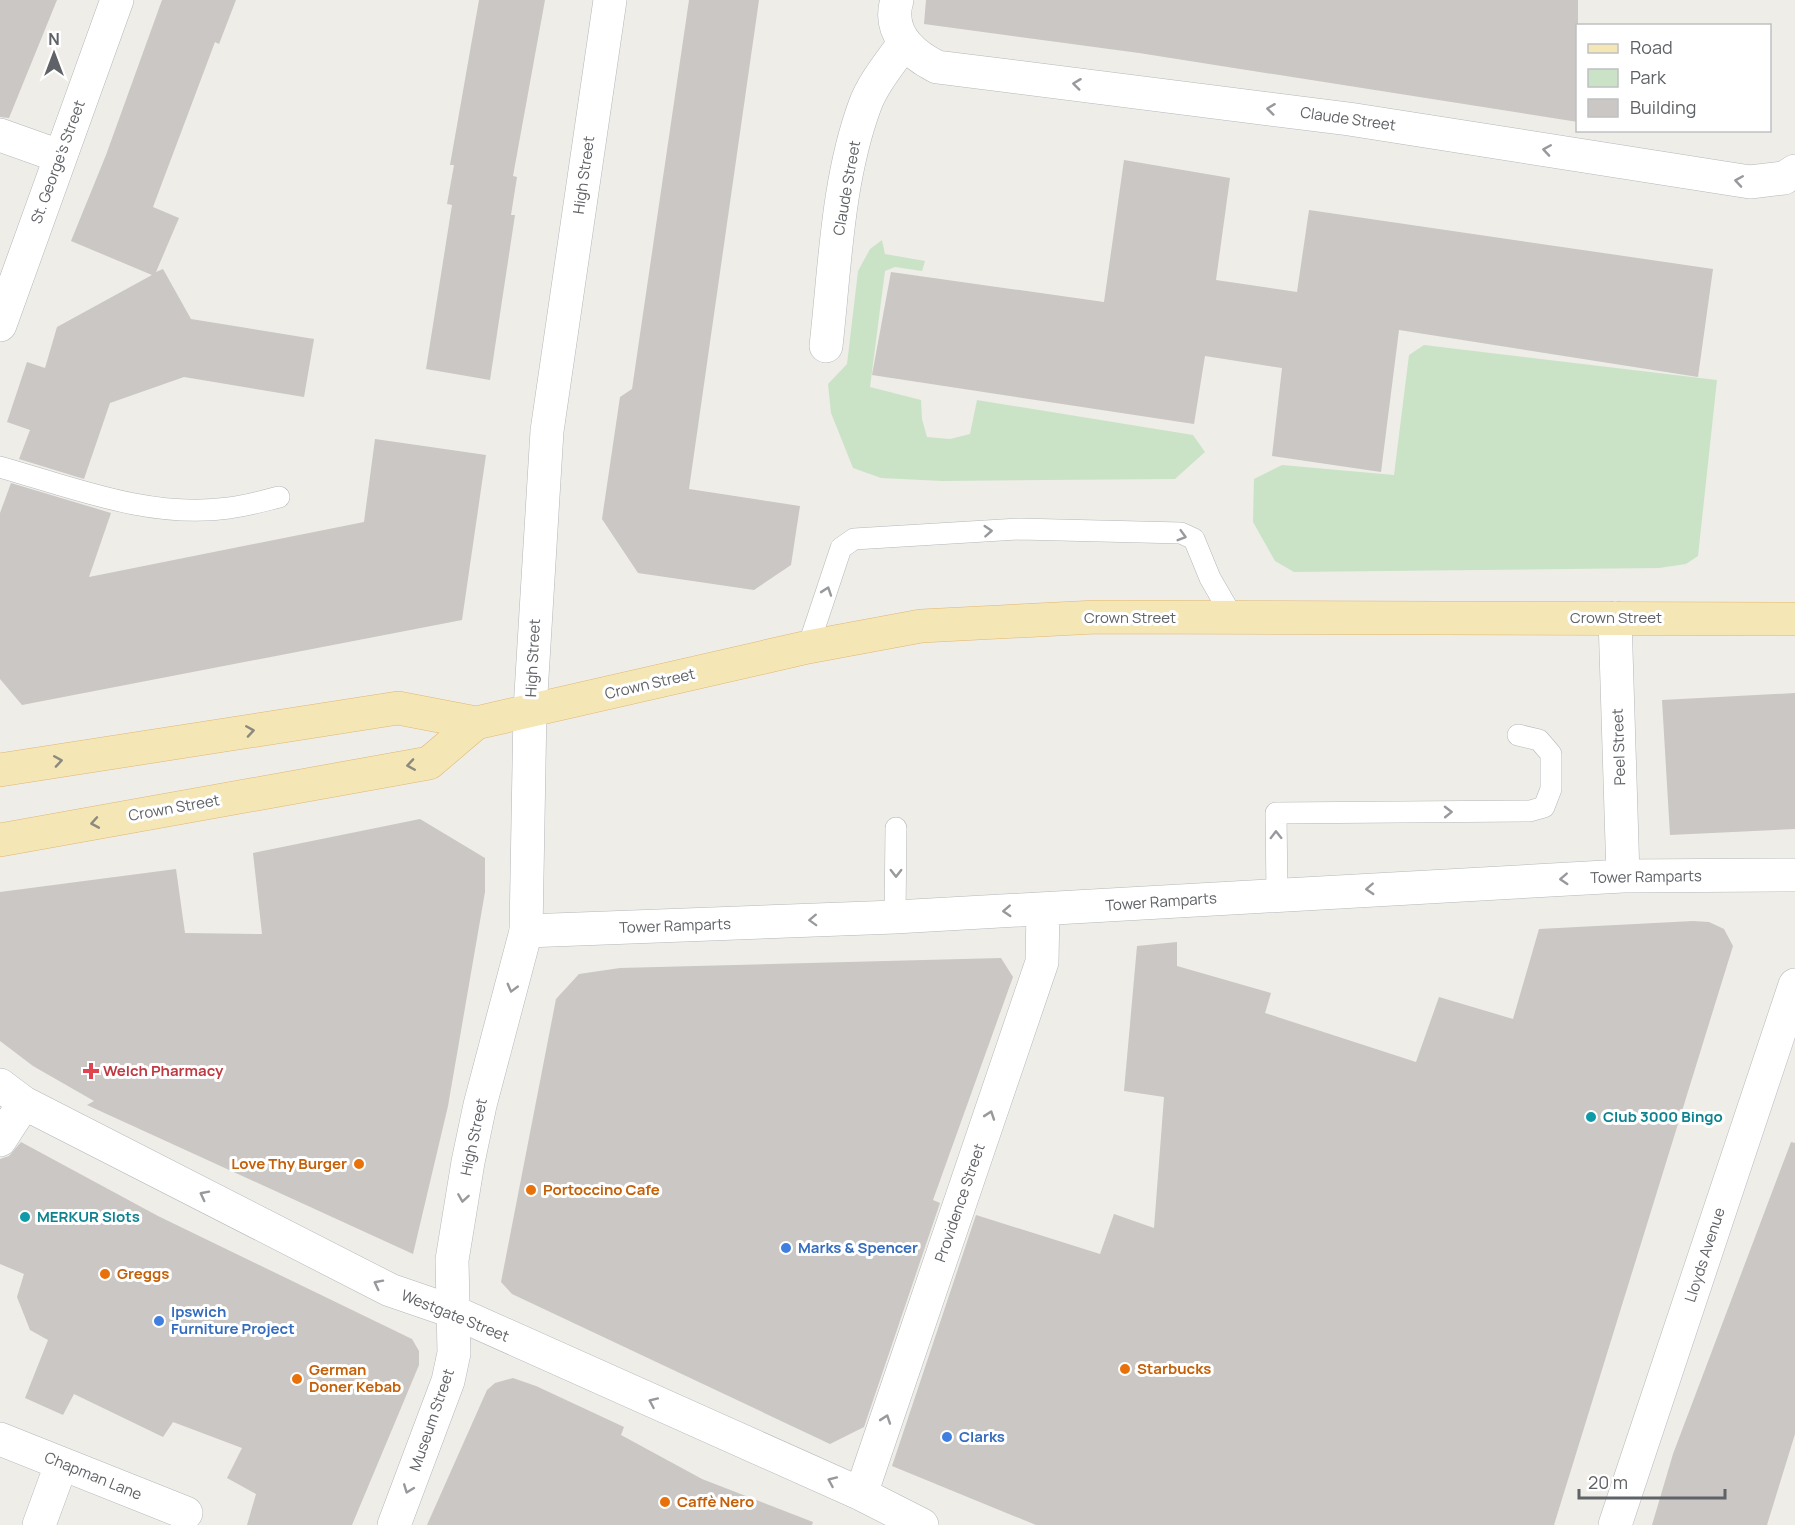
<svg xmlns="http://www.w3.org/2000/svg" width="1795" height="1525" viewBox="0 0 1795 1525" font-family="Manrope,sans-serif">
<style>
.green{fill:#cae3c7}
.building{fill:#cac7c4}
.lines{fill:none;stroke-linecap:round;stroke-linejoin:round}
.lane-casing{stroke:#b4b7ba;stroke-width:22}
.street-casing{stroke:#b4b7ba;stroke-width:34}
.secondary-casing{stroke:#b4b6ba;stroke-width:34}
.primary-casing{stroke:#e0b76f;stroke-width:34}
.lane{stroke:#fff;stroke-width:21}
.street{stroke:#fff;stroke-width:33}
.secondary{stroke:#fff;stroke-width:33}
.primary{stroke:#f5e6b6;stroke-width:33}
.oneway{stroke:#97999c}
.oneway2{stroke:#8c8a7e}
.health-dot{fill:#e0444e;stroke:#fff;stroke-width:2}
.culture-dot{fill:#0f9aa8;stroke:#fff;stroke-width:2}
.food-dot{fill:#e8710a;stroke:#fff;stroke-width:2}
.shop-dot{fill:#3f7fe0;stroke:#fff;stroke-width:2}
.labels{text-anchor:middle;stroke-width:6;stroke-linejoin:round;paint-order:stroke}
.street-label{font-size:15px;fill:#5f6266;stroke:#fff}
.health-label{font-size:15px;font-weight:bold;fill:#be3a42;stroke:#fff;text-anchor:start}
.culture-label{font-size:15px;font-weight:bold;fill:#0d838f;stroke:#fff;text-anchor:start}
.food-label{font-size:15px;font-weight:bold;fill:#c56008;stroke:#fff;text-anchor:start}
.shop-label{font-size:15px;font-weight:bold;fill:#366cbe;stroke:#fff;text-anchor:start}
</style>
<rect width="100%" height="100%" fill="#efede8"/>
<!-- green -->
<path class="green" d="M 882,240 L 885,254 L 925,261 L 922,271 L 895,267 L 885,271 L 870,387 L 921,400 L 922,419 L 927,437 L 950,439 L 970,434 L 977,400 L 1193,435 L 1205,452 L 1175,479 L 942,481 L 881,478 L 853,468 L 831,413 L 828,384 L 847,364 L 858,271 L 870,249 Z
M 1424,345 L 1717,380 L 1698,556 L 1686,564 L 1659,568 L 1294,572 L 1275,561 L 1253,522 L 1254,479 L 1282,465 L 1394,475 L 1409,355 Z"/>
<!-- building -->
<path class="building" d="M 0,0 L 57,0 L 9,118 L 0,117 Z
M 162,0 L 236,0 L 219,44 L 215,42 L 153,207 L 179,218 L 156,272 L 163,269 L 191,319 L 314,339 L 304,397 L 184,377 L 110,403 L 84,479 L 19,459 L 30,430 L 7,422 L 27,362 L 45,368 L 57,327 L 152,275 L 71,241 L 106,155 Z
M 479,0 L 545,0 L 513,176 L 517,177 L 511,215 L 515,215 L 490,380 L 426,369 L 452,205 L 447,204 L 454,165 L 450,165 Z
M 689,0 L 759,0 L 689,489 L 800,506 L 791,565 L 754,590 L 638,573 L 602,519 L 620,397 L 632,389 Z
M 926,0 L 1578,0 L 1578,122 L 1139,53 L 924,24 Z
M 1124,160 L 1230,178 L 1216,280 L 1297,292 L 1309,210 L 1713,269 L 1698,377 L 1399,330 L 1381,472 L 1272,456 L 1282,368 L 1205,356 L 1194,424 L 872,375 L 891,272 L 1104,302 Z
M 375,439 L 486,455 L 462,620 L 22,705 L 0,679 L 0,513 L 11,483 L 111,513 L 89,577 L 364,522 Z
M 1795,693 L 1795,829 L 1670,835 L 1662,700 Z
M 420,819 L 485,858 L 485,892 L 448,1106 L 413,1254 L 87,1105 L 94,1101 L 33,1066 L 0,1041 L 0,892 L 176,869 L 185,933 L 262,934 L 253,853 Z
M 1693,921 L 1709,922 L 1724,929 L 1733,946 L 1554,1525 L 1036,1525 L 892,1466 L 976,1215 L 1100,1254 L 1114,1214 L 1154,1228 L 1164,1097 L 1124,1091 L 1137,946 L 1177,942 L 1177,966 L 1271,993 L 1265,1013 L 1416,1062 L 1439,997 L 1513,1019 L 1539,929 Z
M 1001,958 L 1013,977 L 933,1200 L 940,1203 L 864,1427 L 830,1444 L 512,1294 L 501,1282 L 556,999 L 579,974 L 620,968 Z
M 21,1142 L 158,1216 L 412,1339 L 419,1351 L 419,1365 L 352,1525 L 247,1525 L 256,1494 L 227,1478 L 242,1448 L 173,1422 L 163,1437 L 74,1394 L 63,1415 L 25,1398 L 48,1340 L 30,1330 L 17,1297 L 24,1274 L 0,1264 L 0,1159 L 9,1156 Z
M 1791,1142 L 1795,1143 L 1795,1434 L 1767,1525 L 1652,1525 L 1673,1454 Z
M 513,1378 L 536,1386 L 624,1427 L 621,1435 L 702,1479 L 813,1522 L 812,1525 L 427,1525 L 487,1390 L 495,1383 Z"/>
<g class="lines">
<defs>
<path id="lane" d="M 0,467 C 74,488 151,519 229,508 C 246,506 263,501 279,497
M 808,647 L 841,548 L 854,539 L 1019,529 L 1181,533 L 1194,539 L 1210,578 L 1233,618
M 1277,894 L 1276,813 L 1530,811 L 1544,807 L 1551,789 L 1551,754 L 1539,740 L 1518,735
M 895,917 L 896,828"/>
<path id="street" d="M 897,0 C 887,32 911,54 937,67 L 1349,119 L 1750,182 L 1784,178 L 1795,171
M 0,135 L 59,156
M 0,325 L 117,0
M 826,346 C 835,267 837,181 865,105 C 873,83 891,62 904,43
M 1615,618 L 1623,876
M 526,931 L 895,917 L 1623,876 L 1795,875
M 0,1085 L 24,1103 L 390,1290 L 454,1312 L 861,1494 L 922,1525
M 0,1140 L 24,1103
M 0,1439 L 186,1513
M 861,1494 L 1042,962 L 1043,909
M 39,1525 L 61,1465
M 1615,1525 L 1795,985"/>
<path id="secondary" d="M 394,1525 L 448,1381 L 454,1353 L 452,1260 L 468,1162 L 480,1105 L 526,931 L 530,710 L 547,431 L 610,0"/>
<path id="primary" d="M 0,770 L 398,708 L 476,723 L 808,647 L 921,626 L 1096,617 L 1795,619
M 0,840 L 429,763 L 476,723"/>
</defs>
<!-- lane casing -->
<use href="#lane" class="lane-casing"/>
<!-- street casing -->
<use href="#street" class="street-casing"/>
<!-- secondary casing -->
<use href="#secondary" class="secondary-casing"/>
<!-- primary casing -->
<use href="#primary" class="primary-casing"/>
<!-- lane -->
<use href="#lane" class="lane"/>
<!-- street -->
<use href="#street" class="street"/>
<!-- secondary -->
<use href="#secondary" class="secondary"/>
<!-- primary -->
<use href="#primary" class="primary"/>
</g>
<!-- one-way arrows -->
<defs><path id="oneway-chevron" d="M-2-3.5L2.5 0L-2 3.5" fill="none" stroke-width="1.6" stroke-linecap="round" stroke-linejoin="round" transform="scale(1.5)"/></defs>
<g class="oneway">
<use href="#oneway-chevron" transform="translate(1077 84) rotate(-173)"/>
<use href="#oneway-chevron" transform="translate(1271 109) rotate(-173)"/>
<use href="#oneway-chevron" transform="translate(1547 150) rotate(-171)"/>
<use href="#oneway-chevron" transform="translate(1739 181) rotate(-171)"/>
<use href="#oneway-chevron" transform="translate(988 531) rotate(-4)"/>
<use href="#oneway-chevron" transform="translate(1182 536) rotate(16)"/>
<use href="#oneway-chevron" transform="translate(827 591) rotate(-71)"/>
<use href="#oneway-chevron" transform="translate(1448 812) rotate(-1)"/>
<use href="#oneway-chevron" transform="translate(1276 835) rotate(-91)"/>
<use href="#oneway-chevron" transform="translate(896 873) rotate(90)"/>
<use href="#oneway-chevron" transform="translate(1564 879) rotate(177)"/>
<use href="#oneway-chevron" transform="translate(1370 889) rotate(177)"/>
<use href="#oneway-chevron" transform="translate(1007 911) rotate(177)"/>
<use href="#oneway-chevron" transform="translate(813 920) rotate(178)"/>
<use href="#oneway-chevron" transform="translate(512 988) rotate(105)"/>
<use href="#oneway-chevron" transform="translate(990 1115) rotate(-71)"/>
<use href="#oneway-chevron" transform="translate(204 1195) rotate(-153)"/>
<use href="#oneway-chevron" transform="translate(463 1198) rotate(99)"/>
<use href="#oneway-chevron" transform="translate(378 1284) rotate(-153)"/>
<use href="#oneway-chevron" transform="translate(653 1402) rotate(-156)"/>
<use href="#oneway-chevron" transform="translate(886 1419) rotate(-71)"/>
<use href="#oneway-chevron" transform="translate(832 1481) rotate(-156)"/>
<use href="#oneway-chevron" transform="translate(408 1489) rotate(111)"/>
</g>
<g class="oneway2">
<use href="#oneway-chevron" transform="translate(250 731) rotate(-9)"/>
<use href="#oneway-chevron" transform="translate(58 761) rotate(-9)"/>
<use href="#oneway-chevron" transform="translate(411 765) rotate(171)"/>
<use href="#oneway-chevron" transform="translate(95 823) rotate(170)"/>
</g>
<!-- markers -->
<path class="health-dot" d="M88 1062h6v6h6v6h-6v6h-6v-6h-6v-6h6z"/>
<g class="culture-dot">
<circle cx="1591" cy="1117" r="6"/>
<circle cx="25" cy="1217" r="6"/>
</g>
<g class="food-dot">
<circle cx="359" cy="1164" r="6"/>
<circle cx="531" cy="1190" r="6"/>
<circle cx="105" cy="1274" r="6"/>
<circle cx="1125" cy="1369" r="6"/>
<circle cx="297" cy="1379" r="6"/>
<circle cx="665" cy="1502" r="6"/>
</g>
<g class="shop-dot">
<circle cx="786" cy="1248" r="6"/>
<circle cx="159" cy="1321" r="6"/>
<circle cx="947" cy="1437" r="6"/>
</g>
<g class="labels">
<!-- street labels -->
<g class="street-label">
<text transform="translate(1348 119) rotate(8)" y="5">Claude Street</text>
<text transform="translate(58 162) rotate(-70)" y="5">St. George's Street</text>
<text transform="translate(584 175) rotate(-82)" y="5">High Street</text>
<text transform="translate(847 188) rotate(-80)" y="5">Claude Street</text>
<text x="1130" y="623">Crown Street</text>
<text x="1616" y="623">Crown Street</text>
<text transform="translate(533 658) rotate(-87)" y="5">High Street</text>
<text transform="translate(650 684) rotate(-13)" y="5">Crown Street</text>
<text transform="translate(1619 747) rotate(-92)" y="5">Peel Street</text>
<text transform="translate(174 808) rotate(-10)" y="5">Crown Street</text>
<text transform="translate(1646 877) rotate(-1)" y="5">Tower Ramparts</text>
<text transform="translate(1161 902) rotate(-4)" y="5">Tower Ramparts</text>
<text transform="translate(675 926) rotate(-2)" y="5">Tower Ramparts</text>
<text transform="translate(474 1137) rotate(-78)" y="5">High Street</text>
<text transform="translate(960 1203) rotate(-71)" y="5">Providence Street</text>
<text transform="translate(1705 1255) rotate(-72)" y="5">Lloyds Avenue</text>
<text transform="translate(455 1316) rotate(22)" y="5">Westgate Street</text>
<text transform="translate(432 1420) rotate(-71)" y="5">Museum Street</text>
<text transform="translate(93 1476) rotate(22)" y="5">Chapman Lane</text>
</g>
<!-- health labels -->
<g class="health-label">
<text x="103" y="1076">Welch Pharmacy</text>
</g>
<!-- culture labels -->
<g class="culture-label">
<text x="1603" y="1122">Club 3000 Bingo</text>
<text x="37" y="1222">MERKUR Slots</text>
</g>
<!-- food labels -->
<g class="food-label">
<text x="347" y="1169" text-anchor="end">Love Thy Burger</text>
<text x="543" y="1195">Portoccino Cafe</text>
<text x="117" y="1279">Greggs</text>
<text x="1137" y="1374">Starbucks</text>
<text x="309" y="1375">German<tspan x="309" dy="17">Doner Kebab</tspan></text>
<text x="677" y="1507">Caffè Nero</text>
</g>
<!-- shop labels -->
<g class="shop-label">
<text x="798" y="1253">Marks &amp; Spencer</text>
<text x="171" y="1317">Ipswich<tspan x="171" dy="17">Furniture Project</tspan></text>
<text x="959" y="1442">Clarks</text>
</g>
</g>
<!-- legend -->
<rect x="1576" y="24" width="195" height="108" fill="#ffffff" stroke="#bfc0c2" stroke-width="1.5"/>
<rect x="1588" y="44" width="30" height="9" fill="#f5e6b6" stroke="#bfc0c2" stroke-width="1.5"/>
<text x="1630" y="54" font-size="18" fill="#5f6266">Road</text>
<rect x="1588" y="69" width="30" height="18" fill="#cae3c7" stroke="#bfc0c2" stroke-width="1.5"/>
<text x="1630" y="84" font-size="18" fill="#5f6266">Park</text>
<rect x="1588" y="99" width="30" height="18" fill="#cac7c4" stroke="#bfc0c2" stroke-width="1.5"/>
<text x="1630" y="114" font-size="18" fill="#5f6266">Building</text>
<!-- north arrow -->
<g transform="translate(54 54)" stroke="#ffffff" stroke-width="4.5" paint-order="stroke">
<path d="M0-4.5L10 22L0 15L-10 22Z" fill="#5f6266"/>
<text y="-9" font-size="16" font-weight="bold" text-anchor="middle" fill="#5f6266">N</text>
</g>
<!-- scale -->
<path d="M1579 1489v9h146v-9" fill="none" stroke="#5f6266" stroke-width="3"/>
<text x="1588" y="1489" font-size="18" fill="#5f6266" stroke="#ffffff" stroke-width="4.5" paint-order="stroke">20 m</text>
</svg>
